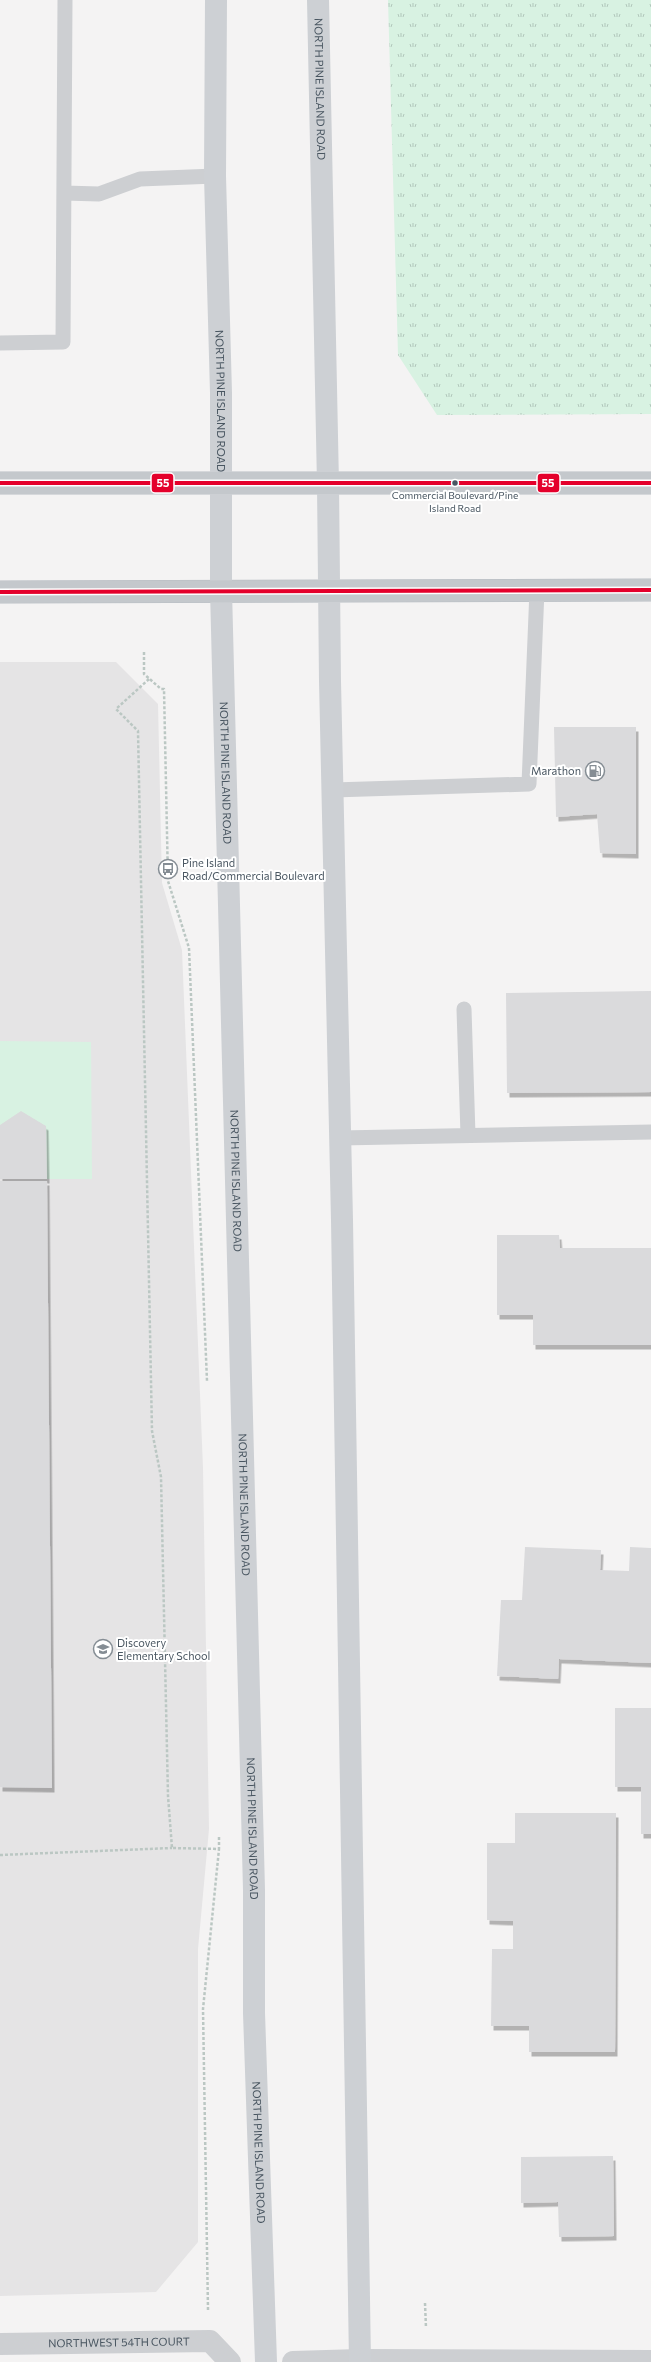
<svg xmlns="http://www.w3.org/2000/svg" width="651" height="2362" viewBox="0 0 651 2362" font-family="Commissioner,sans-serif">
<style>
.education{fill:#e5e4e5}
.grass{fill:url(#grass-tufts)}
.green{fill:#d8f2e2}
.building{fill:#dadadc;filter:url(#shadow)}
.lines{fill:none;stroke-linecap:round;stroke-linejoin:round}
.trunk-casing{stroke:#b8bdc3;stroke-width:23}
.path{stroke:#bbc7c3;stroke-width:2.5;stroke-dasharray:3 2;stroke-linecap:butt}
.service{stroke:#cdcfd2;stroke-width:15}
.minor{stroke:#cdcfd2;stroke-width:22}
.secondary{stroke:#cdd0d4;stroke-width:22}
.trunk{stroke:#c4c8cc;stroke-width:22}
.bus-1-casing{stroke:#fff;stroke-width:7}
.bus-1{stroke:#e4002b;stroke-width:4}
.bus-dot{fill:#495661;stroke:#fff;stroke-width:1.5}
.labels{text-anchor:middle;stroke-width:4;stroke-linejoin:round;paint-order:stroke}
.bus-label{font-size:10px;fill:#495661;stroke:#fff}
.street-label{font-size:11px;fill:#495661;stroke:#fff}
.poi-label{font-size:11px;fill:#495661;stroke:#fff;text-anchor:start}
.line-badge{stroke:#fff;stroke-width:1.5}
.badge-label{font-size:11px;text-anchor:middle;font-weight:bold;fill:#fff}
</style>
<defs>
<pattern id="grass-tufts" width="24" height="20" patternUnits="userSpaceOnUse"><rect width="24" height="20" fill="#d8f2e2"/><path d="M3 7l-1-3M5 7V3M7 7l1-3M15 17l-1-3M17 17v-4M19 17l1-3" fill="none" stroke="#b1c7bb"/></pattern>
<filter id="shadow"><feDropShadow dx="2.5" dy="4.5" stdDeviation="0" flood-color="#0004"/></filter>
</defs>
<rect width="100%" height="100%" fill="#f4f3f3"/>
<!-- education -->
<path class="education" d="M 0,662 L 116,662 L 158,704 L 162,883 L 182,950 L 203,1468 L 209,1829 L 198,1949 L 198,2242 L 156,2292 L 0,2296 Z"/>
<!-- grass -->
<path class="grass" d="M 388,0 L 651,0 L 651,414 L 437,415 L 398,355 Z"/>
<!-- green -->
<path class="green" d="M 0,1041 L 91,1042 L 92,1179 L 0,1179 Z"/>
<!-- building -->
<path class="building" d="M 554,727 L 636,727 L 636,854 L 600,853 L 597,814 L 556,817 Z
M 651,991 L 651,1092 L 507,1093 L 506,993 Z
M 21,1111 L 46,1126 L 47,1179 L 0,1179 L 0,1125 Z
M 0,1181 L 47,1181 L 52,1788 L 0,1787 Z
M 497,1235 L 559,1235 L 560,1248 L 651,1248 L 651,1345 L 533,1345 L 533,1315 L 497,1315 Z
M 525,1547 L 601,1550 L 600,1570 L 629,1571 L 630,1547 L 651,1548 L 651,1663 L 559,1659 L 558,1679 L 497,1676 L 501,1600 L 522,1600 Z
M 615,1708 L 651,1708 L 651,1834 L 641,1834 L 641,1787 L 615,1787 Z
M 515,1813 L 616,1813 L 615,2052 L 529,2052 L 529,2026 L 491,2026 L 492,1949 L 513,1949 L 513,1921 L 487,1920 L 487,1843 L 515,1843 Z
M 613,2156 L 614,2236 L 559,2237 L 558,2202 L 521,2203 L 521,2157 Z"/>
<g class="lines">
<defs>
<path id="trunk" d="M 0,483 L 651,483
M 0,592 L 651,590"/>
</defs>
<!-- trunk casing -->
<use href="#trunk" class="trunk-casing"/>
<!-- path -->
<path class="path" d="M 144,652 L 144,674 L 161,689 L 164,689 L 168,881 L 189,948 L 207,1381
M 149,679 L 116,709 L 138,731 L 152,1431 L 161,1477 L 168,1796 L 172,1848 L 219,1849 L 219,1836
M 0,1855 L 172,1848
M 425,2303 L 426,2328
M 208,2310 L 203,2009 L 219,1849"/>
<!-- service -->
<path class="service" d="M 64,193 L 99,194 L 140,179 L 215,176
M 0,343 L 63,342 L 65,0
M 333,790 L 529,784 L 537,590
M 464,1009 L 468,1135
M 340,1138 L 651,1132"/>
<!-- minor -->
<g class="minor">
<path id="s1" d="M 0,2344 L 210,2341 L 230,2362"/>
<path d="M 293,2362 L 360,2360 L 651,2361"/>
</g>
<!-- secondary -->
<g class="secondary">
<path id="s2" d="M 216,0 L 215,176 L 221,393 L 221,590 L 254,1890 L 254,2013 L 266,2362"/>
<path id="s3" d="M 318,0 L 328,484 L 330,681 L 342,1220 L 360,2362"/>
</g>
<!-- trunk -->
<use href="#trunk" class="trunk"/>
<defs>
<path id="bus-1" d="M 0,483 L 651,483
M 0,592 L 651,590"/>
</defs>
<!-- bus-1 casing -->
<use href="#bus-1" class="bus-1-casing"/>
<!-- bus-1 -->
<use href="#bus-1" class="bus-1"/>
</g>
<!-- icons -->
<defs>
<symbol id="fuel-ring" viewBox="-11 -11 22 22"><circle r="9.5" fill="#fff" stroke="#858d94" stroke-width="1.5"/><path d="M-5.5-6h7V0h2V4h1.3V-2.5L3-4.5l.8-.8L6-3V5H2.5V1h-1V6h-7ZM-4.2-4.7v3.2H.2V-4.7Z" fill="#858d94"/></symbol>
<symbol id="bus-ring" viewBox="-11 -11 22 22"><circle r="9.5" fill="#fff" stroke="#858d94" stroke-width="1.5"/><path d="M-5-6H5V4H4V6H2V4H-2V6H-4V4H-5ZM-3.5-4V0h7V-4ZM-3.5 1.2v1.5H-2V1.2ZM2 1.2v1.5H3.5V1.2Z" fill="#858d94"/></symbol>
<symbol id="school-ring" viewBox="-11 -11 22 22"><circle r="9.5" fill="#fff" stroke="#858d94" stroke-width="1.5"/><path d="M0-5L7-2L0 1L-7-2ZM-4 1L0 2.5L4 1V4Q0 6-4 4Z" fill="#858d94"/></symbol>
</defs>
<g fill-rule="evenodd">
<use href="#fuel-ring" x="584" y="760" width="22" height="22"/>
<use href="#bus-ring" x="157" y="858" width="22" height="22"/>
<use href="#school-ring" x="92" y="1638" width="22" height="22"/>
</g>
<!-- markers -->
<circle class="bus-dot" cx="455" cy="483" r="3.5"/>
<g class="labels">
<!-- bus labels -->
<g class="bus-label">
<text x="455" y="499">Commercial Boulevard/Pine<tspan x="455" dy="13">Island Road</tspan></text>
</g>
<!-- street labels -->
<g class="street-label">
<text dy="4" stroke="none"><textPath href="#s3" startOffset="89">NORTH PINE ISLAND ROAD</textPath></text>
<text dy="4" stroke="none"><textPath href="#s2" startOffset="401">NORTH PINE ISLAND ROAD</textPath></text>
<text dy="4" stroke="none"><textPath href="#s2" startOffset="773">NORTH PINE ISLAND ROAD</textPath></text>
<text dy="4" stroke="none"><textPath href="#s2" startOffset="1181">NORTH PINE ISLAND ROAD</textPath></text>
<text dy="4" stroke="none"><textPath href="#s2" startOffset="1505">NORTH PINE ISLAND ROAD</textPath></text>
<text dy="4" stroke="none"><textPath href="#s2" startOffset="1829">NORTH PINE ISLAND ROAD</textPath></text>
<text dy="4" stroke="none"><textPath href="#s2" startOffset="2153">NORTH PINE ISLAND ROAD</textPath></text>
<text dy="4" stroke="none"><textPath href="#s1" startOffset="119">NORTHWEST 54TH COURT</textPath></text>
</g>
<!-- poi labels -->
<g class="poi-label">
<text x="581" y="775" text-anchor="end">Marathon</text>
<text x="182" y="867">Pine Island<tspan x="182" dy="13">Road/Commercial Boulevard</tspan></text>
<text x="117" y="1647">Discovery<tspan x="117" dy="13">Elementary School</tspan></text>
</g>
</g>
<g class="line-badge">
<rect x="151" y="473" width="23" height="20" rx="4" fill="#e4002b"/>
<rect x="537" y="473" width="23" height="20" rx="4" fill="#e4002b"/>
</g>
<g class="badge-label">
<text x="163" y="487">55</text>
<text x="548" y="487">55</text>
</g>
</svg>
